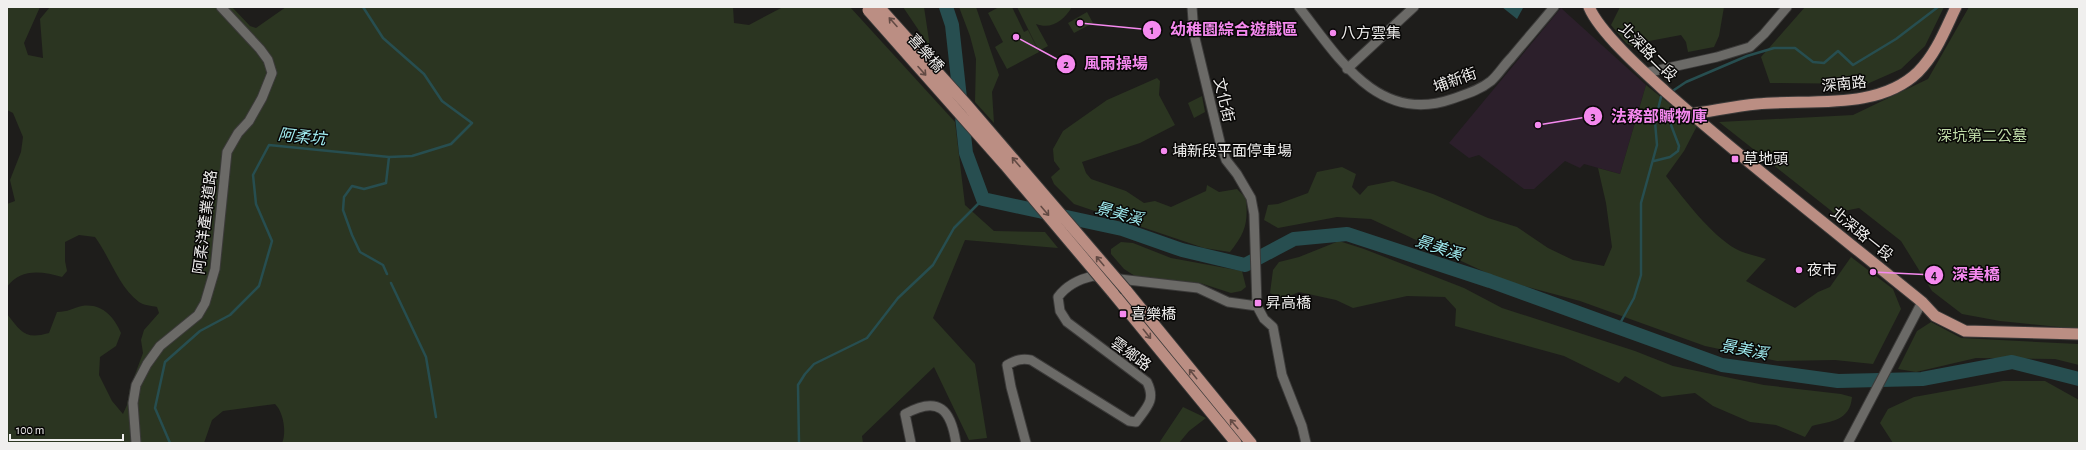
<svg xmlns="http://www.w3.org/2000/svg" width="2086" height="450" viewBox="0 0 2086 450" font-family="'Alegreya Sans','Noto Sans TC',sans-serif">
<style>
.industrial{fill:#2c1f2b}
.green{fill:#2b3521}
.water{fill:#274e50}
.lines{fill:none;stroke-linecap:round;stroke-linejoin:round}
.stream{stroke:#274e50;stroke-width:2.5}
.river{stroke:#274e50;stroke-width:14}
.minor-casing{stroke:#3b3a39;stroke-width:11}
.major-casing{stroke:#3b3a39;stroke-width:13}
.minor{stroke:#6b6a67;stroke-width:9}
.major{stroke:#bb8e83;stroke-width:11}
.major-bridge-casing{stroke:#3b3a39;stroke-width:13;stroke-linecap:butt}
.major-bridge{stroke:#bb8e83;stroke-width:11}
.oneway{stroke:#624a44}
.poi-dot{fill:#f589ef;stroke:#080706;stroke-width:1.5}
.labels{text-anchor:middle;stroke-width:3;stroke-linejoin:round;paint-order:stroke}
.poi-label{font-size:15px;fill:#f0efee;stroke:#080706;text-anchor:start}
.street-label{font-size:15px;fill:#f0efee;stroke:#080706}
.park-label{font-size:15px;fill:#bedaa7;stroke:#080706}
.water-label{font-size:16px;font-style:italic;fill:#a1edf1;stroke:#080706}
.leader{fill:none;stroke:#f589ef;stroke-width:1.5}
.callout-dot{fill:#f589ef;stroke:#080706;stroke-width:1.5}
.mark-label{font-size:12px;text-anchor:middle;font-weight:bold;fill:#111}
.callout-label{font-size:16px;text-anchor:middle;font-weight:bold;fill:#f589ef;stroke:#080706;stroke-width:3;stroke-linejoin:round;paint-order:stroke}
</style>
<rect width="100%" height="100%" fill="#1e1d1b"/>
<!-- industrial -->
<path class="industrial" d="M 1561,8 L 1646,85 L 1620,174 L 1584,164 L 1580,168 L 1565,161 L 1534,189 L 1524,189 L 1479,155 L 1469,158 L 1449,143 Z"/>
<!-- green -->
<path class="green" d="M 7,7 L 40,7 L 24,43 L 28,55 L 43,58 L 40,19 L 50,7 L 232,7 L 250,26 L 256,28 L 286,7 L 733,7 L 734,23 L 749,25 L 783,7 L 850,7 L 955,122 L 965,205 L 994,231 L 1045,232 L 1058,248 L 965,240 L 933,318 L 975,364 L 987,438 L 969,440 L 934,367 L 862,436 L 863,443 L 282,443 C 287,432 283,411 275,404 L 223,411 L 212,420 L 204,443 L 7,443 L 7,314 C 21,332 25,340 49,333 L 57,312 C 68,312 73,308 82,306 C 102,303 114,317 121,333 L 116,346 L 100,357 L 99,375 L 112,401 L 123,414 L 127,405 L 130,388 L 143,353 L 141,340 L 144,330 L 159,313 L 157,307 C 152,306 143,305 139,302 C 118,286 110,257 95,237 L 79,235 L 65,242 L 65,261 L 67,271 L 62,277 C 42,271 20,268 7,287 L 7,204 L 15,201 L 10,180 L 21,152 L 23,137 L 13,113 L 7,110 Z
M 903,7 L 924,7 L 930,47 Z
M 959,7 L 976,7 L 999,75 L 992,92 L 994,123 L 975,102 L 976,59 L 970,36 Z
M 999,7 L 1012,7 L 1024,32 L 1028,30 L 1039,52 L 1007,69 L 995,47 L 1003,42 L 988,13 Z
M 1017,7 L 1072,7 C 1064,20 1052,30 1036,24 L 1048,46 L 1039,51 Z
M 1620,7 L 1724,7 L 1719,36 L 1714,47 L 1688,52 L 1686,42 L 1681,35 L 1644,42 L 1640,51 L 1626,43 L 1611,25 Z
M 1805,7 L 1944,7 L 1925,46 L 1901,69 L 1867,84 L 1770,83 L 1761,57 Z
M 1969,7 L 2079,7 L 2079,329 L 2000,321 L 1962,314 L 1932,291 L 1901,241 L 1859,208 L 1834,213 L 1719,122 L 1853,115 L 1928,79 Z
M 1087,12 L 1093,23 L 1074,33 L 1068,23 Z
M 1157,78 L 1160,81 L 1159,95 L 1175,125 L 1140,143 L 1082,162 L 1086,173 L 1091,179 L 1126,191 L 1144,203 L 1155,201 L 1171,207 L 1206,191 L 1207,185 L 1219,192 L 1237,189 L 1246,198 C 1248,223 1246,232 1230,252 L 1204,248 L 1074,204 L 1054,184 L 1051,177 L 1060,169 L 1054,161 L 1053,149 L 1063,131 L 1107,100 Z
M 1646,85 L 1697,126 L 1684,151 L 1666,176 C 1684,199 1711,235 1736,249 C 1745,254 1757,256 1766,259 L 1746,281 L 1795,308 L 1818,292 L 1830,287 L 1851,257 L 1893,289 L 1901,309 L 1873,364 L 1835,360 L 1777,361 L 1705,346 L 1580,301 L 1502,280 L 1371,219 L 1337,217 L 1278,228 L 1264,220 L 1268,205 L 1278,204 L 1308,193 L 1317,172 L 1342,167 L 1356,174 L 1352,187 L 1360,195 L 1368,186 L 1393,181 L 1433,194 L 1488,218 L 1517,227 L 1548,248 L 1573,260 L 1604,266 L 1612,247 L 1606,203 L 1598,168 L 1620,174 Z
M 1202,96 L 1205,112 L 1194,118 L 1188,103 Z
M 1339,241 L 1364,249 L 1464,288 L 1502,308 L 1635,351 L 1673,366 L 1764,385 L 1841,394 L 1852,397 C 1850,421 1831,421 1812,426 L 1805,437 L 1776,425 L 1750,422 L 1713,406 L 1695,393 L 1662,397 L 1625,376 L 1619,383 L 1564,356 L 1455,326 L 1456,309 L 1445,297 L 1407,296 L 1353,308 L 1336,300 L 1299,292 L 1282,299 L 1270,293 L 1273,270 L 1279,262 L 1299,257 Z
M 1121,242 L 1133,243 L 1171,258 L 1242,271 L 1246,287 L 1241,291 L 1231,293 L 1200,283 L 1135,276 L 1124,269 L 1111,254 L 1111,249 Z
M 1931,322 L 1961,338 L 2078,344 L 2079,365 L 2055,359 L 1976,358 L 1916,372 L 1898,369 L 1917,331 Z
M 2003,381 L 2045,381 L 2079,400 L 2079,443 L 1893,443 L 1880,423 L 1888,409 L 1914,397 Z
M 1183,407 L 1206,418 L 1189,431 L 1179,443 L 1159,443 Z"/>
<!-- water -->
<path class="water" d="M 1502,7 L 1522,7 L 1523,8 L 1517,19 Z"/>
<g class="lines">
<!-- stream -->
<path class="stream" d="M 1674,90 L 1686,82 L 1747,56 L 1774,48 L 1795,48 L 1813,62 L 1824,63 L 1838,51 L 1853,65 L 1896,39 L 1938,7
M 1654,161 L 1670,157 L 1678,151 L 1679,146 L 1671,125 L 1672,121 L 1677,119
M 387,274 L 383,265 L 360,252 L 352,235 L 343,210 L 344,197 L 352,186 L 364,189 L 386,183 L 389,157
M 391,283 L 426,357 L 436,417
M 1618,327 L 1634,298 L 1641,275 L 1641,203 L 1657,145 L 1655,122 L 1661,97
M 170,443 L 155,408 L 165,362 L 200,331 L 230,315 L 259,286 L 272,241 L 256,204 L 253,175 L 269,145 L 389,157 L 412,156 L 451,144 L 472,123 L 442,101 L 424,74 L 383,38 L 363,7
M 799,443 L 798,385 L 805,374 L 814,364 L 867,338 L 898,298 L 933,265 L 954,228 L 983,199"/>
<!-- river -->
<path class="river" d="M 946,7 L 952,25 L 966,153 L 983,199 L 1122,229 L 1182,250 L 1245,265 L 1294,239 L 1347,234 L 1490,281 L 1722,365 L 1838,381 L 1922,379 L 2012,362 L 2079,379"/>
<defs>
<path id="minor" d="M 1192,7 L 1194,34 L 1221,146 L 1226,160 L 1237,174 L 1251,198 L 1254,214 L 1257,306 L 1264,319 L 1273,327 L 1282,375 L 1302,426 L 1306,443
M 1299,7 C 1338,57 1378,125 1452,99 C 1466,94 1480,90 1491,81 C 1498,75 1504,65 1511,58 C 1525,41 1540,24 1554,7
M 1347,69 L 1414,7
M 1645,73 L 1717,57 L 1750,47 L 1764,34 L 1787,7
M 136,443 L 133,403 L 136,385 L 147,364 L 160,346 L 198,315 L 205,303 L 215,269 L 227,152 L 238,133 L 249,121 L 262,98 L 272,73 L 268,60 L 260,49 L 221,7
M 911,443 L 905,414 C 939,395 951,410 956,443
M 1026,443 L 1011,387 L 1007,365 C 1016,360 1022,358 1031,360 L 1129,421 L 1136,422 C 1147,407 1156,400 1147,382 L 1067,322 L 1060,311 L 1058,297 C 1066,286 1080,279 1093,276 L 1198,288 L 1228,302 L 1257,306
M 1848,443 L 1922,302"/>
<path id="major" d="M 1589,7 C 1600,33 1645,73 1666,92 C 1749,165 1837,233 1922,302 L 1935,316 L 1965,331 L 2079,334
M 1691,114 C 1713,111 1735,106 1757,104 C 1808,99 1878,111 1918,72 C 1936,54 1945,30 1956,7
M 1126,290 L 1251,443
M 1113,293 L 1236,443"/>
</defs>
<!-- minor casing -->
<use href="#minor" class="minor-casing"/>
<!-- major casing -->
<use href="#major" class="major-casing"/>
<!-- minor -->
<use href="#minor" class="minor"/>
<!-- major -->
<use href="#major" class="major"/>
<defs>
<path id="major-bridge" d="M 879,7 L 967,105 L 1126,290
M 868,10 L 1005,165 L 1113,293"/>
</defs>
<!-- major-bridge casing -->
<use href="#major-bridge" class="major-bridge-casing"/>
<!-- major-bridge -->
<use href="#major-bridge" class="major-bridge"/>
</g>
<!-- one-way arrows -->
<defs><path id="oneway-shaft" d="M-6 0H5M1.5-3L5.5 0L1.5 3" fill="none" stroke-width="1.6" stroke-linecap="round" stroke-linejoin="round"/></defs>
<g class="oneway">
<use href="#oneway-shaft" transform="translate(893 22) rotate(-132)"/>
<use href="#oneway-shaft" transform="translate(922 71) rotate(48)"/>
<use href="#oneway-shaft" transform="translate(1016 162) rotate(-131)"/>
<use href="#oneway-shaft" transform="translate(1045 211) rotate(50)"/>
<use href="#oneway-shaft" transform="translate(1100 261) rotate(-130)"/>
<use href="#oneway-shaft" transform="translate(1147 334) rotate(51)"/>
<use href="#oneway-shaft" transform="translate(1193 374) rotate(-129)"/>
<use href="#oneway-shaft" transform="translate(1234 424) rotate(-130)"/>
</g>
<!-- markers -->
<g class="poi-dot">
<circle cx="1333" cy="33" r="4"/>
<circle cx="1164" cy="151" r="4"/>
<rect x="1731" y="155" width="8" height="8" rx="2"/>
<circle cx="1799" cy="270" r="4"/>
<rect x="1254" y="299" width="8" height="8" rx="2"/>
<rect x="1119" y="310" width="8" height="8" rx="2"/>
</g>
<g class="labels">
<!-- poi labels -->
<g class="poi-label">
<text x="1341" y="38">八方雲集</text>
<text x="1172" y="156">埔新段平面停車場</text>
<text x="1743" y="164">草地頭</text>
<text x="1807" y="275">夜市</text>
<text x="1266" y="308">昇高橋</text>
<text x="1131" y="319">喜樂橋</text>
</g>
<!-- street labels -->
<g class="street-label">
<text transform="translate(1648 52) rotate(45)" y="5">北深路二段</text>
<text transform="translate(926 53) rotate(48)" y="5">喜樂橋</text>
<text transform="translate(1455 80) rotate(-20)" y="5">埔新街</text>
<text transform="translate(1844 84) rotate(-6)" y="5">深南路</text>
<text transform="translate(1224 100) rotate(77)" y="5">文化街</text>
<text transform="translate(205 222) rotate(-83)" y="5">阿柔洋產業道路</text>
<text transform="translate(1862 234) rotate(39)" y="5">北深路一段</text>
<text transform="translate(1131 354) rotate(36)" y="5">雲鄉路</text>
</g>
<!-- park labels -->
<g class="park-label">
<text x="1982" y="141">深坑第二公墓</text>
</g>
<!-- water labels -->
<g class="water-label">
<text transform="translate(302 136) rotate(6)" y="6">阿柔坑</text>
<text transform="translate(1119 213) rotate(15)" y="6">景美溪</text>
<text transform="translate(1439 247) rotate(18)" y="6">景美溪</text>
<text transform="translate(1744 349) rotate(11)" y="6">景美溪</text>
</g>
</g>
<!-- callouts -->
<path class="leader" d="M1080 23L1152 30M1016 37L1066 64M1538 125L1593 116M1873 272L1934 275"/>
<g class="callout-dot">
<circle cx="1080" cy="23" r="4"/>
<circle cx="1016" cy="37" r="4"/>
<circle cx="1538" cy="125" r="4"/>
<circle cx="1873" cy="272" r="4"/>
<circle cx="1152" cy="30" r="10"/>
<circle cx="1066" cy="64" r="10"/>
<circle cx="1593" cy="116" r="10"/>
<circle cx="1934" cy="275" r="10"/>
</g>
<g class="mark-label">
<text x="1152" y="34">1</text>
<text x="1066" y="68">2</text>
<text x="1593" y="120">3</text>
<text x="1934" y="279">4</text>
</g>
<g class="callout-label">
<text x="1234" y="35">幼稚園綜合遊戲區</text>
<text x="1116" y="69">風雨操場</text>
<text x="1659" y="122">法務部贓物庫</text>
<text x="1976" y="280">深美橋</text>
</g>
<!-- border -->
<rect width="2086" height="450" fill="none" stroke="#f0efee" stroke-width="16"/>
<!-- scale -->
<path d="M10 434v6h113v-6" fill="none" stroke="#f0efee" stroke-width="2"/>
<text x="16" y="434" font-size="12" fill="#f0efee" stroke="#080706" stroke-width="3" paint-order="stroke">100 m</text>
</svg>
